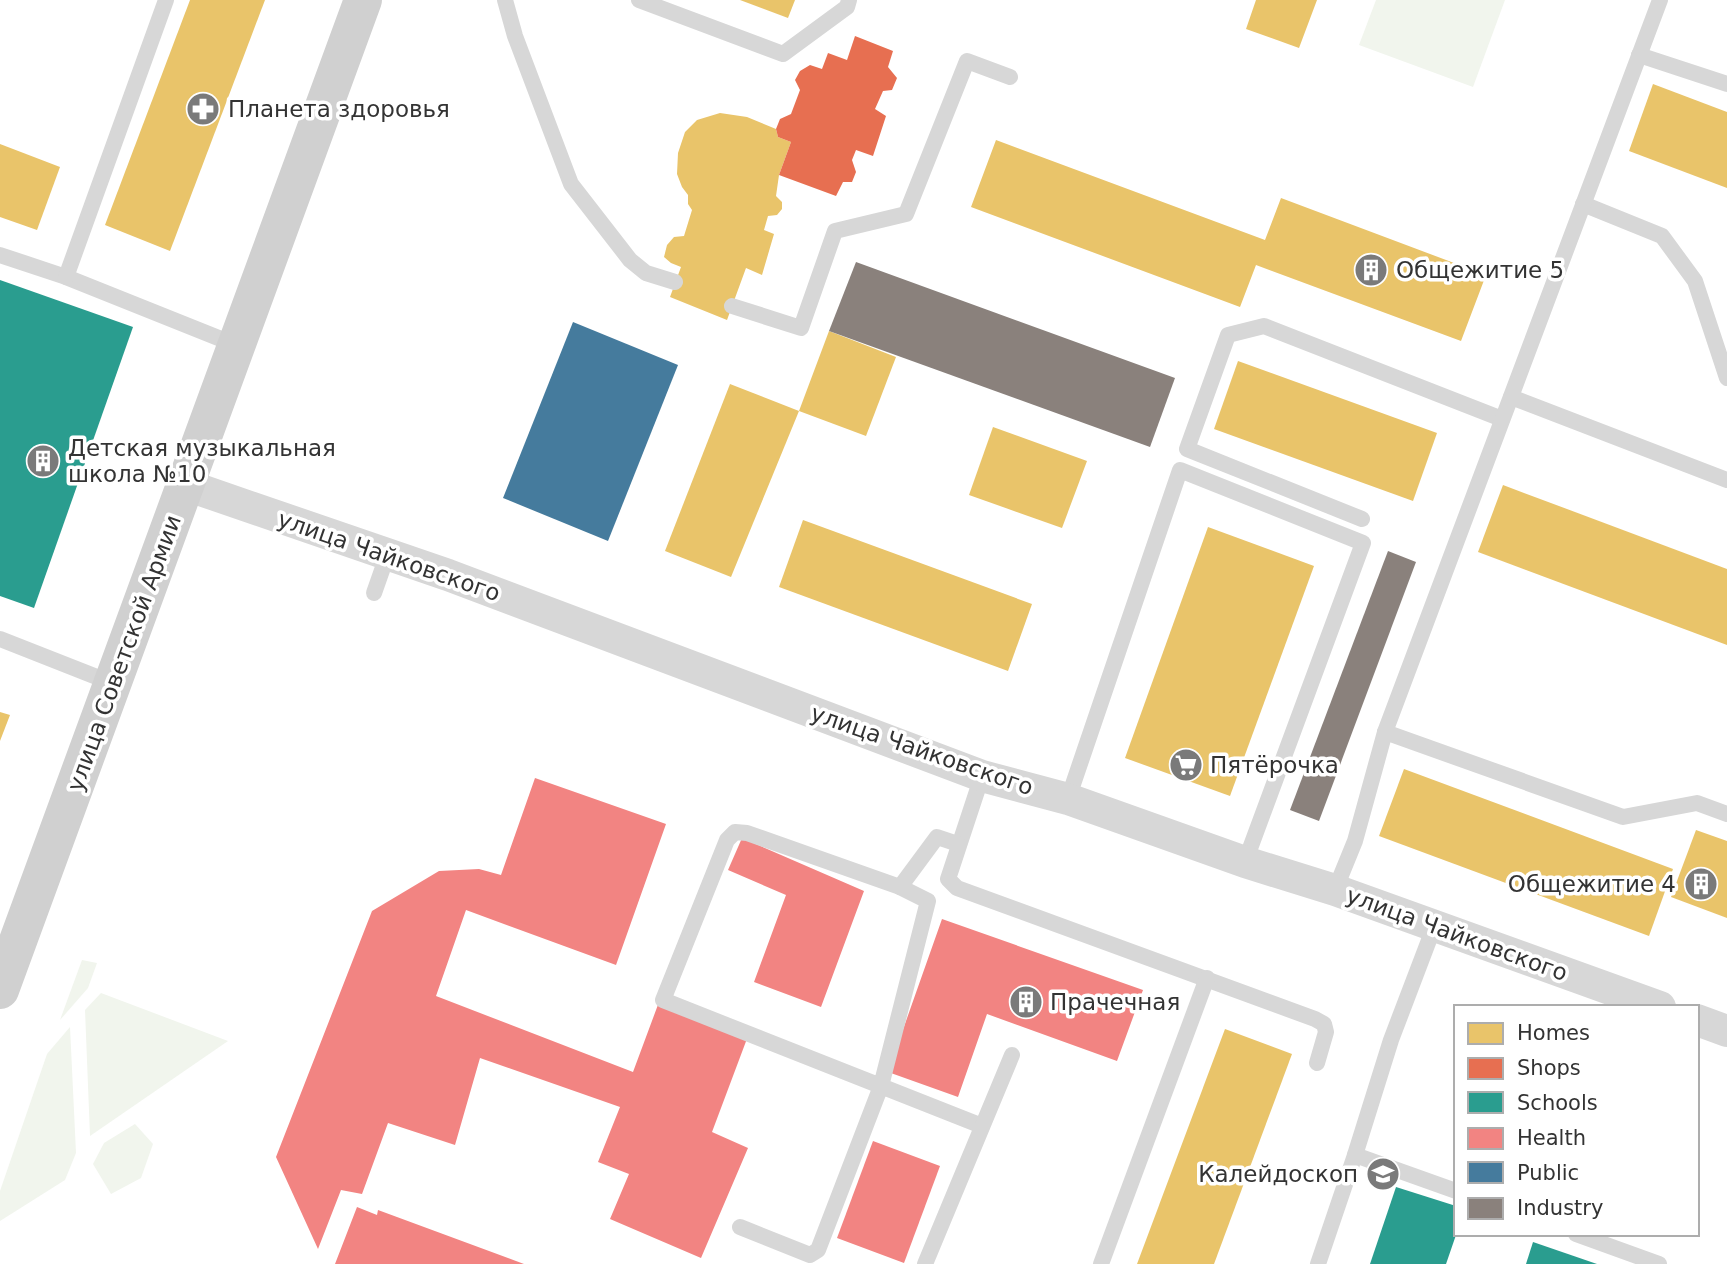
<svg xmlns="http://www.w3.org/2000/svg" width="1727" height="1264" font-family="'DejaVu Sans',sans-serif">
	<rect width="100%" height="100%" fill="#fff"/>
	<g fill="#f1f5ed">
		<path d="M 1376,0 L 1505,0 L 1473,87 L 1359,45 Z"/>
		<path d="M 82,960 L 97,963 L 88,988 L 60,1020 Z"/>
		<path d="M 101,993 L 228,1041 L 90,1136 L 85,1010 Z"/>
		<path d="M 70,1027 L 76,1153 L 65,1180 L 0,1221 L 0,1191 L 47,1054 Z"/>
		<path d="M 135,1124 L 153,1144 L 141,1178 L 111,1194 L 93,1164 L 104,1143 Z"/>
	</g>
	<g fill="#e9c46a">
		<path d="M 190,0 L 265,0 L 170,251 L 105,225 Z"/>
		<path d="M 740,0 L 795,0 L 788,18 Z"/>
		<path d="M 1256,0 L 1317,0 L 1299,48 L 1246,29 Z"/>
		<path d="M 1653,84 L 1727,112 L 1727,188 L 1629,151 Z"/>
		<path d="M 720,113 L 747,117 L 776,129 L 778,137 L 791,142 L 779,175 L 776,196 L 782,202 L 782,209 L 777,215 L 768,216 L 764,230 L 774,234 L 762,275 L 746,268 L 727,320 L 670,297 L 681,267 L 671,263 L 664,257 L 667,245 L 674,237 L 684,236 L 692,210 L 688,204 L 688,195 L 682,187 L 677,174 L 678,153 L 685,132 L 697,120 Z"/>
		<path d="M 996,140 L 1265,240 L 1281,198 L 1486,275 L 1461,341 L 1256,265 L 1240,307 L 971,207 Z"/>
		<path d="M 0,144 L 60,167 L 37,230 L 0,217 Z"/>
		<path d="M 829,331 L 896,357 L 866,436 L 799,411 Z"/>
		<path d="M 1238,361 L 1437,433 L 1413,501 L 1214,429 Z"/>
		<path d="M 730,384 L 799,411 L 731,577 L 665,551 Z"/>
		<path d="M 993,427 L 1087,461 L 1062,528 L 969,495 Z"/>
		<path d="M 1503,485 L 1727,569 L 1727,645 L 1478,552 Z"/>
		<path d="M 803,520 L 1032,604 L 1008,671 L 779,587 Z"/>
		<path d="M 1208,527 L 1314,566 L 1230,796 L 1125,758 Z"/>
		<path d="M 0,712 L 10,715 L 0,741 Z"/>
		<path d="M 1404,769 L 1673,869 L 1649,936 L 1379,836 Z"/>
		<path d="M 1696,830 L 1727,841 L 1727,918 L 1671,897 Z"/>
		<path d="M 1225,1029 L 1292,1054 L 1214,1264 L 1137,1264 Z"/>
	</g>
	<path fill="#e76f51" d="M 855,36 L 893,51 L 888,67 L 897,78 L 892,90 L 883,91 L 875,109 L 886,116 L 873,156 L 856,150 L 852,160 L 856,172 L 852,182 L 843,182 L 836,196 L 779,175 L 791,142 L 778,137 L 776,129 L 780,119 L 791,114 L 800,90 L 795,80 L 800,71 L 810,65 L 822,69 L 828,53 L 847,60 Z"/>
	<g fill="#2a9d8f">
		<path d="M 0,280 L 133,327 L 34,608 L 0,596 Z"/>
		<path d="M 1396,1187 L 1456,1206 L 1456,1235 L 1446,1264 L 1370,1264 Z"/>
		<path d="M 1533,1242 L 1597,1264 L 1526,1264 Z"/>
	</g>
	<g fill="#f28482">
		<path d="M 535,778 L 666,824 L 616,965 L 466,910 L 436,996 L 633,1072 L 659,1002 L 748,1036 L 712,1132 L 748,1148 L 701,1258 L 610,1219 L 629,1174 L 598,1162 L 620,1107 L 480,1058 L 455,1145 L 388,1123 L 362,1194 L 341,1190 L 318,1249 L 276,1157 L 372,911 L 439,871 L 479,869 L 501,875 Z"/>
		<path d="M 742,838 L 864,891 L 821,1007 L 754,982 L 786,895 L 728,870 Z"/>
		<path d="M 942,919 L 1143,990 L 1117,1061 L 987,1014 L 958,1097 L 888,1072 Z"/>
		<path d="M 873,1141 L 940,1166 L 904,1263 L 837,1238 Z"/>
		<path d="M 357,1207 L 377,1215 L 378,1210 L 524,1264 L 335,1264 Z"/>
	</g>
	<path fill="#457b9d" d="M 573,322 L 678,365 L 608,541 L 503,498 Z"/>
	<g fill="#8a817c">
		<path d="M 856,262 L 1175,378 L 1150,447 L 829,331 Z"/>
		<path d="M 1388,551 L 1416,562 L 1319,821 L 1290,810 Z"/>
	</g>
	<g fill="none" stroke-linecap="round" stroke-linejoin="round">
		<g stroke="#d7d7d7" stroke-width="16">
			<path d="M 505,0 L 515,36 L 571,184 L 630,260 L 646,273 L 675,282"/>
			<path d="M 639,0 L 783,54 L 847,7 L 849,0"/>
			<path d="M 1639,55 L 1727,84"/>
			<path d="M 1583,204 L 1662,236 L 1695,281 L 1727,378"/>
			<path d="M 0,255 L 66,277 L 236,345"/>
			<path d="M 66,277 L 166,0"/>
			<path d="M 732,306 L 801,328 L 835,231 L 906,214 L 967,61 L 1010,77"/>
			<path d="M 1511,397 L 1727,480"/>
			<path d="M 1362,519 L 1187,449 L 1228,335 L 1264,326 L 1502,419"/>
			<path d="M 374,593 L 387,556"/>
			<path d="M 0,639 L 112,683"/>
			<path d="M 1385,732 L 1623,817 L 1697,803 L 1727,814"/>
			<path d="M 982,776 L 948,879 L 957,888 L 1315,1019 L 1324,1024 L 1326,1032 L 1317,1063"/>
			<path d="M 1068,799 L 1180,470 L 1363,543 L 1245,862"/>
			<path d="M 900,887 L 937,837 L 958,844"/>
			<path d="M 1335,890 L 1355,841 L 1385,732 L 1660,0"/>
			<path d="M 1355,1155 L 1456,1191"/>
			<path d="M 740,1227 L 810,1255 L 818,1250 L 881,1086 L 928,901 L 900,887 L 747,833 L 735,832 L 727,840 L 663,1000 L 982,1126"/>
			<path d="M 1576,1234 L 1659,1264"/>
			<path d="M 925,1264 L 1012,1055"/>
			<path d="M 1101,1264 L 1207,978"/>
			<path d="M 1318,1264 L 1355,1155 L 1391,1040 L 1434,927"/>
		</g>
		<g stroke="#d7d7d7" stroke-width="32">
			<path d="M 186,485 L 448,575 L 982,776 L 1068,799 L 1245,862 L 1335,890 L 1660,1007"/>
			<path d="M 1697,1020 L 1727,1031"/>
		</g>
		<path stroke="#d0d0d0" stroke-width="38" d="M 0,990 L 363,0"/>
	</g>
	<defs>
		<symbol id="pharmacy-disc" viewBox="-11 -11 22 22"><circle r="9.5" fill="#7a7a7a" stroke="#fff"/><path d="M-2-6h4v4h4v4h-4v4h-4v-4h-4v-4h4Z" fill="#fff"/></symbol>
		<symbol id="building-disc" viewBox="-11 -11 22 22"><circle r="9.5" fill="#7a7a7a" stroke="#fff"/><path d="M-4-6H4V6H1V3H-1V6H-4ZM-2.5-4.3h1.7v1.8h-1.7ZM.8-4.3h1.7v1.8H.8ZM-2.5-1h1.7V.8h-1.7ZM.8-1h1.7V.8H.8Z" fill="#fff"/></symbol>
		<symbol id="supermarket-disc" viewBox="-11 -11 22 22"><circle r="9.5" fill="#7a7a7a" stroke="#fff"/><path d="M-6-5.5h2.5l.6 2H6L4.5 2H-2.5L-4.4-4H-6ZM-1.5 3.2a1.3 1.3 0 1 0 .1 0ZM3 3.2a1.3 1.3 0 1 0 .1 0Z" fill="#fff"/></symbol>
		<symbol id="school-disc" viewBox="-11 -11 22 22"><circle r="9.5" fill="#7a7a7a" stroke="#fff"/><path d="M0-5L7-2L0 1L-7-2ZM-4 1L0 2.5L4 1V4Q0 6-4 4Z" fill="#fff"/></symbol>
	</defs>
	<g fill-rule="evenodd">
		<use href="#pharmacy-disc" x="184" y="90" width="38" height="38"/>
		<use href="#building-disc" x="1352" y="251" width="38" height="38"/>
		<use href="#building-disc" x="24" y="442" width="38" height="38"/>
		<use href="#supermarket-disc" x="1167" y="746" width="38" height="38"/>
		<use href="#building-disc" x="1682" y="865" width="38" height="38"/>
		<use href="#building-disc" x="1007" y="983" width="38" height="38"/>
		<use href="#school-disc" x="1364" y="1155" width="38" height="38"/>
	</g>
	<g text-anchor="middle" stroke-width="7" stroke-linejoin="round" paint-order="stroke">
		<g font-size="23" fill="#333" stroke="#fff" text-anchor="start">
			<text x="228" y="117">Планета здоровья</text>
			<text x="1396" y="278">Общежитие 5</text>
			<text x="68" y="456">Детская музыкальная<tspan x="68" dy="26">школа №10</tspan></text>
			<text x="1210" y="773">Пятёрочка</text>
			<text x="1676" y="892" text-anchor="end">Общежитие 4</text>
			<text x="1050" y="1010">Прачечная</text>
			<text x="1358" y="1182" text-anchor="end">Калейдоскоп</text>
		</g>
		<g font-size="23" fill="#333" stroke="#fff">
			<text transform="translate(389 556) rotate(19)" y="8">улица Чайковского</text>
			<text transform="translate(124 653) rotate(-70)" y="8">улица Советской Армии</text>
			<text transform="translate(922 750) rotate(19)" y="8">улица Чайковского</text>
			<text transform="translate(1457 934) rotate(20)" y="8">улица Чайковского</text>
		</g>
	</g>
	<rect x="1454" y="1005" width="245" height="231" fill="#ffffff" stroke="#adadad" stroke-width="2"/>
	<rect x="1468" y="1023" width="35" height="21" fill="#e9c46a" stroke="#adadad" stroke-width="2"/>
	<text x="1517" y="1040" font-size="21" fill="#333333">Homes</text>
	<rect x="1468" y="1058" width="35" height="21" fill="#e76f51" stroke="#adadad" stroke-width="2"/>
	<text x="1517" y="1075" font-size="21" fill="#333333">Shops</text>
	<rect x="1468" y="1092" width="35" height="21" fill="#2a9d8f" stroke="#adadad" stroke-width="2"/>
	<text x="1517" y="1110" font-size="21" fill="#333333">Schools</text>
	<rect x="1468" y="1128" width="35" height="21" fill="#f28482" stroke="#adadad" stroke-width="2"/>
	<text x="1517" y="1145" font-size="21" fill="#333333">Health</text>
	<rect x="1468" y="1162" width="35" height="21" fill="#457b9d" stroke="#adadad" stroke-width="2"/>
	<text x="1517" y="1180" font-size="21" fill="#333333">Public</text>
	<rect x="1468" y="1198" width="35" height="21" fill="#8a817c" stroke="#adadad" stroke-width="2"/>
	<text x="1517" y="1215" font-size="21" fill="#333333">Industry</text>
</svg>
